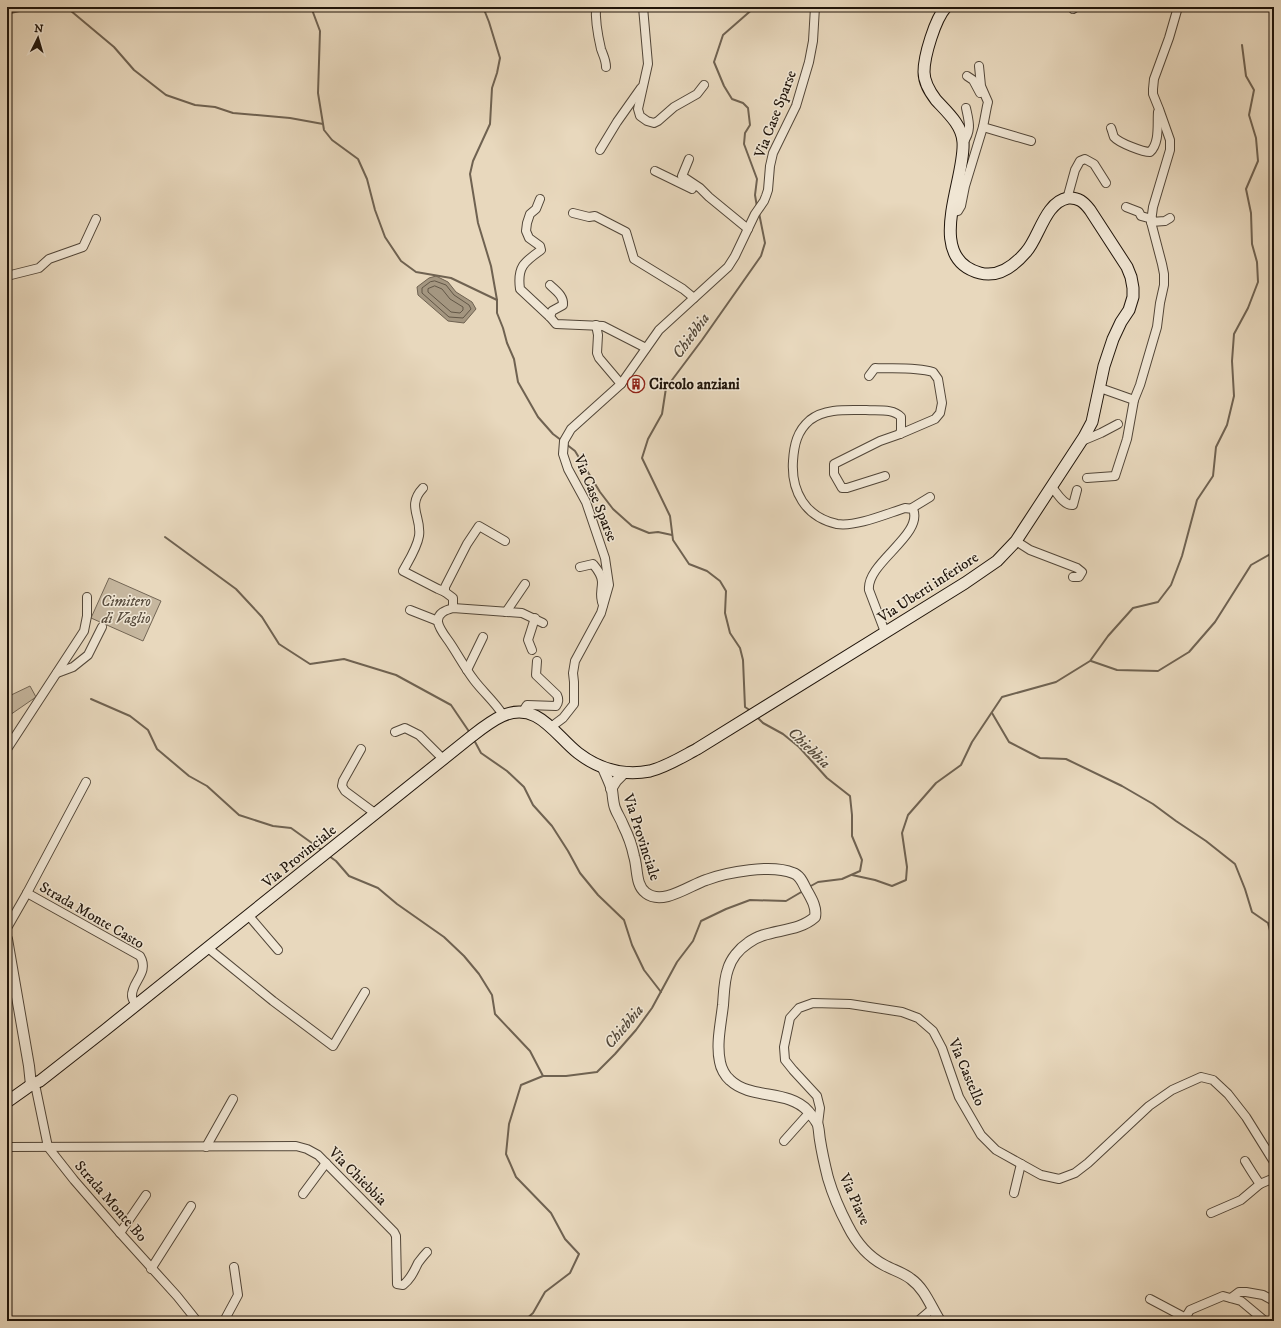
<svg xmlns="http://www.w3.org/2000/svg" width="1281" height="1328" font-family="'IM FELL DW Pica',serif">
	<rect width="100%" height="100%" fill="#e8d8bd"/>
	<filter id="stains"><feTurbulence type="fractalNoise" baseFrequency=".005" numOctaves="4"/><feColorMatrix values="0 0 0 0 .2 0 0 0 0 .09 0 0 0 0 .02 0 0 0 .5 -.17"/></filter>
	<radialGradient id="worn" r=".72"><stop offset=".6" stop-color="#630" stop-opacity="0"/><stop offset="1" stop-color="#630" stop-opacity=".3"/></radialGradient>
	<g fill="#c6b79f" stroke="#736655">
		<path d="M 109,578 L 161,601 L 143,641 L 91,618 Z"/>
		<path d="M 30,686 L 36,697 L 7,717 L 7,697 Z"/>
	</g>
	<path fill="#a49680" stroke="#6f6251" d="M 436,276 L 448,282 L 456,292 L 472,302 L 476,309 L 464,323 L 448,321 L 418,295 L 417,287 L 429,278 Z"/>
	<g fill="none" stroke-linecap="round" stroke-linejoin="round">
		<g stroke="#625646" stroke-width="1">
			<path d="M 435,281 L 446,285 L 454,295 L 469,305 L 471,309 L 463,318 L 449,317 L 422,293 L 422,288 L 430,282 Z"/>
			<path d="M 435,286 L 442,289 L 450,299 L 463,307 L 463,310 L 460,313 L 451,312 L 428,292 L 428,289 Z"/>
		</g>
		<g stroke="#6f6251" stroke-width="2">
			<path d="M 59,7 L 71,11 L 114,47 L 134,70 L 166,95 L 195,105 L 215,107 L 233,113 L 290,118 L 323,124"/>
			<path d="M 311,7 L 320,31 L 318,93 L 324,130 L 332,140 L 358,159 L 367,179 L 375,210 L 385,237 L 401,261 L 416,272 L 451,278 L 497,300"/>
			<path d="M 483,7 L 489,22 L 500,58 L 497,73 L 492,88 L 490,124 L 473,161 L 470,174 L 478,223 L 491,266 L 497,300 L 497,313 L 503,328 L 507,343 L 514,359 L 518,382 L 538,417 L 553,434 L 561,440"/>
			<path d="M 755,7 L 723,35 L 714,62 L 724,86 L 732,99 L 743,103 L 748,108 L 750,125 L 745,133 L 744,144 L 757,179 L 755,195 L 757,207"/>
			<path d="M 7,14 L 35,7"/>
			<path d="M 566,444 L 575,451 L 600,492 L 613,509 L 632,526 L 649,533 L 658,532 L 672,535"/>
			<path d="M 165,537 L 236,589 L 262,617 L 279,644 L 310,664 L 344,659 L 396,675 L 451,705 L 470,733"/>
			<path d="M 1091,661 L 1117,670 L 1158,671 L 1189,652 L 1215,622 L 1251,565 L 1274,552"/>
			<path d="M 91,699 L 130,716 L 148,730 L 157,749 L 189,776 L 207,786 L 239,815 L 273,826 L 291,828 L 323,851"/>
			<path d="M 751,711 L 745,707 L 743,660 L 740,648 L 730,633 L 725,613 L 726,591 L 720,581 L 707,571 L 689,564 L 673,540 L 670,516 L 642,458 L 648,439 L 662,414 L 666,388 L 702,340 L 761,256 L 765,243 L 759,213"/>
			<path d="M 992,713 L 1009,742 L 1040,758 L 1066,759 L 1122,786 L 1153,804 L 1176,821 L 1206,841 L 1235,864 L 1245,889 L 1252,912 L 1268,923 L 1274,946"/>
			<path d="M 757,717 L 763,723 L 783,734 L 799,747 L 827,778 L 850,796 L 852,815 L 852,836 L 862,860 L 860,871 L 842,879 L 818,882 L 809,887"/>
			<path d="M 474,740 L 481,753 L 507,771 L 524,787 L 533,805 L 552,826 L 568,851 L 580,873 L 598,895 L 624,920 L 632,945 L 644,970 L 661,992"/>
			<path d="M 329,856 L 336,861 L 349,876 L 378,888 L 397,904 L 444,937 L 464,956 L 479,974 L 492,995 L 495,1014 L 530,1051 L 543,1076"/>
			<path d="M 852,875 L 875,880 L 892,886 L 906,880 L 907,867 L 902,833 L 908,815 L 936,783 L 961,765 L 972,742 L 1002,697 L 1056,682 L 1090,661 L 1108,636 L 1133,608 L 1158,602 L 1171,585 L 1182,556 L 1197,500 L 1213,476 L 1216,447 L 1227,425 L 1234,396 L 1232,361 L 1234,334 L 1248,308 L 1258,282 L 1257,262 L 1252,244 L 1251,213 L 1246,189 L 1258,161 L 1256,138 L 1249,115 L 1254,90 L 1246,76 L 1242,45"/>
			<path d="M 524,1321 L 533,1313 L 545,1292 L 570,1273 L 579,1254 L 565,1239 L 551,1213 L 516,1177 L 506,1154 L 509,1124 L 521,1085 L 543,1076 L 566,1076 L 597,1072 L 615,1054 L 636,1030 L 652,1008 L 677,962 L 693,941 L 701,921 L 726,909 L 750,900 L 786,901 L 803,891"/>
		</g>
		<defs>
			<g id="minor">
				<path d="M 596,7 C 595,20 598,36 601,49 C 603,55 606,60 606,67"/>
				<path d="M 643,7 L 648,64 L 638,109 L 640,116 L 647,121 L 654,123 L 658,121 L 674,107 L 697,94 L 704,85"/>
				<path d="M 1073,9 L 1076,7"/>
				<path d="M 967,76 L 973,80 L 980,93"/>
				<path d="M 983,127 L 1031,141"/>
				<path d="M 1111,128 C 1112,130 1113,135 1114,137 C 1119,143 1143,152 1150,152 C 1160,143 1157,124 1158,112 L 1159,110"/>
				<path d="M 963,143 C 972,130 969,122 966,108"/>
				<path d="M 600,150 L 617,122 L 641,88"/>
				<path d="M 689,159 L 682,176 L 700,188 L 709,197 L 748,229"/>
				<path d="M 655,171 L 692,189"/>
				<path d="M 540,199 L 536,209 L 530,214 L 527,223 L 526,231 L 529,238 L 540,246 L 541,250 C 524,262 517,267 520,289 L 550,317 L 556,324 L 603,326 L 646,348"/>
				<path d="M 1067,199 L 1075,170 L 1080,161 L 1085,159 L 1094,164 L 1106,183"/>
				<path d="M 1126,207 L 1139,212 L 1141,216 L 1152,219"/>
				<path d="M 573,213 L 589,217 L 595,216 L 626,232 L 634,259 L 683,289 L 694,298"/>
				<path d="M 951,213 L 958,211 L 961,206 L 965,186 L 983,127 L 987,106 L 988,102 L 981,86 L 979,66"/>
				<path d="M 1151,222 L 1165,221 L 1170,218"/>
				<path d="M 7,276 L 39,268 L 49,259 L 83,247 L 96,219"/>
				<path d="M 550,285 C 556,291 564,296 563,305 L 552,311 L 550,317"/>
				<path d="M 596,325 L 598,335 L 597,353 L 599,358 L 621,384"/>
				<path d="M 869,376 L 875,368 C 894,369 915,367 933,372 L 938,379 L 942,403 L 940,413 L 935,419 L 900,434 L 880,441 L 834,464 L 834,474 L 842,488 L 847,488 L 885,476"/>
				<path d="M 1100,388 L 1134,400"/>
				<path d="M 1082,441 L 1101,433 L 1118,424"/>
				<path d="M 1087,478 L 1115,476 L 1127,439 L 1134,400 L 1140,385 L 1157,327 L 1160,303 L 1164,285 L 1164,274 L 1162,264 L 1151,222 L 1153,207 L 1170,150 L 1170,140 L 1159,109 L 1153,94 L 1153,89 L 1154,79 L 1169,38 L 1178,7"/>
				<path d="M 1052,487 C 1057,493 1064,506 1073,505 L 1077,490"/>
				<path d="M 423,488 C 406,506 422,517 419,536 C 417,548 409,560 403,571 L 438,589 L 445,592"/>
				<path d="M 912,508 L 930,497"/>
				<path d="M 1016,541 L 1030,550 L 1077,568 L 1082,572 L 1079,577 L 1073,577"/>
				<path d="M 580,567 L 593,564 C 597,569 602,575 602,582 C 602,591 599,595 603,605"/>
				<path d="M 453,608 L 453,598 L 445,592 L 445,587 L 467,544 L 479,526 L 505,541"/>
				<path d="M 410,610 L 438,621"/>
				<path d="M 506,612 L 525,584"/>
				<path d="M 885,632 L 869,590 C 866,563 924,535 913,509 L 905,508 C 886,514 856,527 837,524 C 805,517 791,491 793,461 C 794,445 797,431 810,420 C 825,408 848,410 866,410 C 877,411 893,408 901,417 L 901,430 L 900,434"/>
				<path d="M 532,650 L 528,640 L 535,618"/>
				<path d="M 467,670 L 483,637"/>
				<path d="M 57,673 L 73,667 L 88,655 L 102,627"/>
				<path d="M 524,712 L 525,708 L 527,705 L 556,706 C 559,702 559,699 557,695 L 536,675 L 537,661"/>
				<path d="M 503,715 C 495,702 483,692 474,680 C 465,668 458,655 450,643 C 446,637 439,629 438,622 C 437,613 446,610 453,608 L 522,613 L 543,623"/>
				<path d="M 551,727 L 563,718 L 574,704 L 574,682 L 573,673 L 575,661 L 601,613 L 609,585 L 605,558 L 586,502 L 568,469 L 563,454 L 564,441 L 571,429 L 621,384 L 659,330 L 728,267 L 735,256 L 755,214 L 764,201 L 766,196 L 768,190 L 770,166 L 773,153 L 796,106 L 809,62 L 813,41 L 815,7"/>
				<path d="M 395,732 L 405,728 L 419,735 L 444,760"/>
				<path d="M 7,749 L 84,631 L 87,616 L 87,597"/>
				<path d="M 361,749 L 343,781 L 342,786 L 345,791 L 376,814"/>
				<path d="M 27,893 L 140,956 C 150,973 131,982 132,996 C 132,999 135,1003 136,1006"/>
				<path d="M 249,916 L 278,950"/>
				<path d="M 7,928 L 27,893 L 86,782"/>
				<path d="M 208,948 L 273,1001 L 333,1046 L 365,992"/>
				<path d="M 31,1085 L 36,1089 L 48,1147 L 74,1180 L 120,1233 L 177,1296 L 197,1321"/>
				<path d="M 818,1124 L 820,1108 L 817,1096 L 793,1070 L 785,1060 L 784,1047 L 790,1018 L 799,1008 L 813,1003 L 850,1004 L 902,1012 L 918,1018 L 933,1031 L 942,1048 L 959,1097 L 981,1135 L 996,1150 L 1041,1175 L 1059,1179 L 1075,1173 L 1088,1163 L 1149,1106 L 1172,1090 L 1201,1077 L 1213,1080 L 1228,1094 L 1246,1117 L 1274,1162"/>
				<path d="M 784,1141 L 809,1113"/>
				<path d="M 7,1147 L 296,1146 L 307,1149 L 318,1155 L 394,1232 L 396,1236 L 397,1284 L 403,1285 C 411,1279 414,1271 418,1263 C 421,1259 424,1255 427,1252"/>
				<path d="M 206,1147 L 233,1099"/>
				<path d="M 1245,1161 C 1250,1169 1254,1176 1260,1184"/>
				<path d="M 1014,1193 L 1021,1164"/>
				<path d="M 303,1194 L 326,1163"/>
				<path d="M 1211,1213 L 1241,1200 L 1260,1184 L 1274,1178"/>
				<path d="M 120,1233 L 146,1195"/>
				<path d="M 151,1269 L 191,1206"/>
				<path d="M 1231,1298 L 1239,1292 L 1246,1292 L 1263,1295 L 1274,1301"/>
				<path d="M 1150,1299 L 1184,1317 L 1187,1315"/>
				<path d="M 1187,1315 L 1190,1310 L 1223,1296 L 1241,1301 L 1265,1321"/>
				<path d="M 224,1321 L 238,1295 L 234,1267"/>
				<path d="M 918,1321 L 932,1309"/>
			</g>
			<g id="tertiary">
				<path d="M 603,768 C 606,775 610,783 612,790 C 613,796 613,803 615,808 C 617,814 621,819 623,825 C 628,835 632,846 634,856 C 638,868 635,885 646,893 C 663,906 690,885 706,880 C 727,872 772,864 793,873 C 800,875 803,883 806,889 C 811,898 817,907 815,917 C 796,934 767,928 748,943 C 739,949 731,959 728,969 C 724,980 724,993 723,1005 C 721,1023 716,1044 720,1062 C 721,1068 725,1076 730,1080 C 751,1100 788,1089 808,1111 C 811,1115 815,1119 817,1123 C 819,1126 819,1135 820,1140 C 822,1153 825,1166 828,1178 C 833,1195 840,1211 848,1226 C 856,1242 869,1257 884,1265 C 893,1270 904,1273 911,1279 C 925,1289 931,1307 940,1321"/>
				<path d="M 611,789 L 616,781 L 625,772"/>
				<path d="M 7,939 L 29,1066 L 31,1085"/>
			</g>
			<path id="secondary" d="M 7,1102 L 31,1085 L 40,1081 L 105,1030 L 472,736 C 481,729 491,721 502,716 C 537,700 555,735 578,753 C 599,769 624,776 650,771 C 666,767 682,757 697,749 L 965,583 L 997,561 L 1016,541 L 1084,437 L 1092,422 L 1104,366 L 1113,339 L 1121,322 L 1129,310 L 1133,297 L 1133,288 L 1131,277 L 1127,267 L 1090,210 C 1084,202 1078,197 1068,198 C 1045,202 1039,238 1026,252 C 1014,266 999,278 980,273 C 923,258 966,179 963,142 C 962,125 947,112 936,100 C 930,92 924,83 924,72 C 924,56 935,19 946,7"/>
		</defs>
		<use href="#minor" stroke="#524638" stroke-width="10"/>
		<use href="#tertiary" stroke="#524638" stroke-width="12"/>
		<use href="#secondary" stroke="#20150b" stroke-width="13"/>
		<use href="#minor" stroke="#f0e6d4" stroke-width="8"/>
		<use href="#tertiary" stroke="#f0e6d4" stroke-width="10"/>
		<use href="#secondary" stroke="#f0e6d4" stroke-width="11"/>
	</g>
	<defs>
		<symbol id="building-ring" viewBox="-11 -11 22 22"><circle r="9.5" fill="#f0e6d4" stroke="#8f2418" stroke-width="1.5"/><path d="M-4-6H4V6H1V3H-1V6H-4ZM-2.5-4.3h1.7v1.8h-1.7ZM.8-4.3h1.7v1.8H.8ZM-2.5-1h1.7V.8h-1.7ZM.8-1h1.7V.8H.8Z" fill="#8f2418"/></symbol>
	</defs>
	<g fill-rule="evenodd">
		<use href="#building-ring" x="626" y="374" width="20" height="20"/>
	</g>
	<g text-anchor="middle" stroke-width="3" stroke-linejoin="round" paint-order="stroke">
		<g font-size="15" fill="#20150b" stroke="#f0e6d4">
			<text transform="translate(775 114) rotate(-69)" y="5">Via Case Sparse</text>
			<text transform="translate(596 498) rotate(68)" y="5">Via Case Sparse</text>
			<text transform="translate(928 587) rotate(-33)" y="5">Via Uberti inferiore</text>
			<text transform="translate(642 837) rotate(72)" y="5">Via Provinciale</text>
			<text transform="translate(299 856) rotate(-39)" y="5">Via Provinciale</text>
			<text transform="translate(92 915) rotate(30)" y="5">Strada Monte Casto</text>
			<text transform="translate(967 1072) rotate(67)" y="5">Via Castello</text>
			<text transform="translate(358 1176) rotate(45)" y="5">Via Chiebbia</text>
			<text transform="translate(855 1199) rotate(66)" y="5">Via Piave</text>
			<text transform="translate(111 1201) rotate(49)" y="5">Strada Monte Bo</text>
		</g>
		<g font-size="15" font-weight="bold" fill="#20150b" stroke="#f0e6d4" text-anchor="start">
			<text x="649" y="389">Circolo anziani</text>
		</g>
		<g font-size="15" font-style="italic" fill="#5a4e3f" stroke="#f0e6d4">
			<text x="126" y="606">Cimitero<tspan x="126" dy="17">di Vaglio</tspan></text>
		</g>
		<g font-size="16" font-style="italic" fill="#55493a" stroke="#f0e6d4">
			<text transform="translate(690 335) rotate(-54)" y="6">Chiebbia</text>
			<text transform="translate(810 747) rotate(44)" y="6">Chiebbia</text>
			<text transform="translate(623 1026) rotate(-50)" y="6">Chiebbia</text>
		</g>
	</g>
	<rect width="1281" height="1328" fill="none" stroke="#e8d8bd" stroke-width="24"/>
	<rect x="8" y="8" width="1265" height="1312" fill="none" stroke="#20150b" stroke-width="2"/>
	<rect x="12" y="12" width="1257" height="1304" fill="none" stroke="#20150b"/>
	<g transform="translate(38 38) rotate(5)" stroke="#f0e6d4" stroke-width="3" paint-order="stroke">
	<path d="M0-3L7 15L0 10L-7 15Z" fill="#20150b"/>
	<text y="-6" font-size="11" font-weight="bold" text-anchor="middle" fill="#20150b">N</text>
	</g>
	<rect width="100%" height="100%" filter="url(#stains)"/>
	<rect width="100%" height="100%" fill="url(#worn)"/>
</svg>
